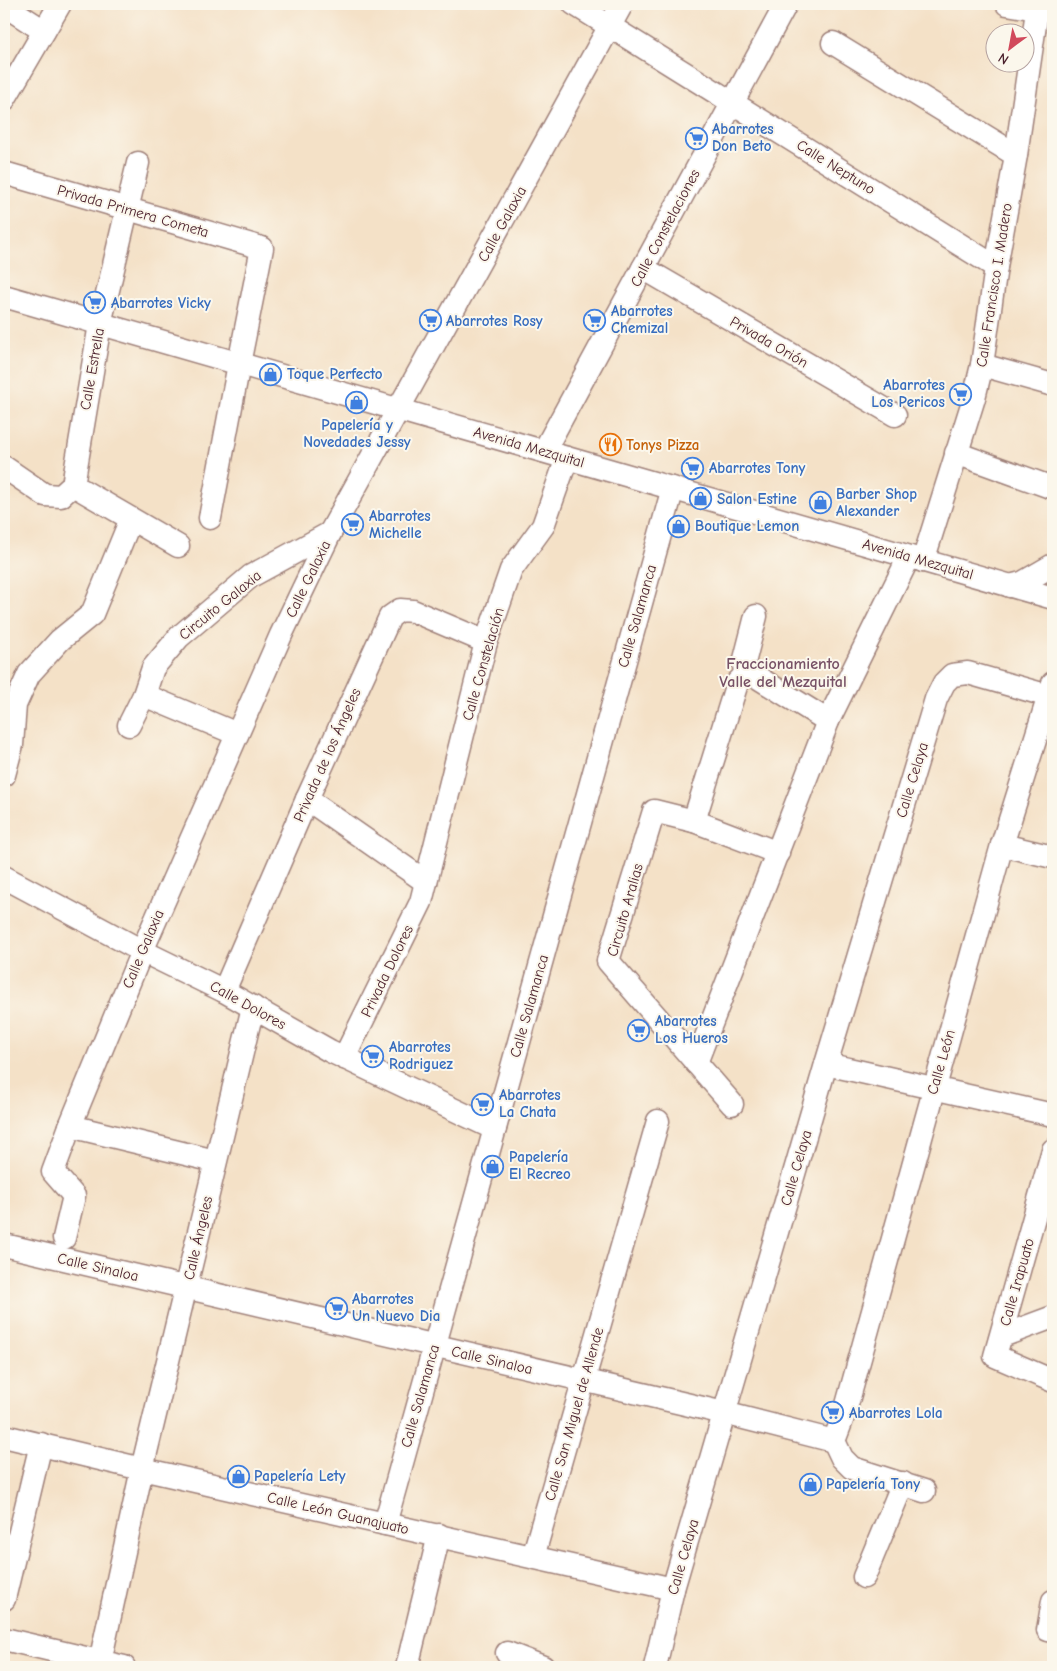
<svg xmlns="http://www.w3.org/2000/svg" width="1057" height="1671" font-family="'Comic Neue',sans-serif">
	<rect width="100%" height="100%" fill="#fbf7ec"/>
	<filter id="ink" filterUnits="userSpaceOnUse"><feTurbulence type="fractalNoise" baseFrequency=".02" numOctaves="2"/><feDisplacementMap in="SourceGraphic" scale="10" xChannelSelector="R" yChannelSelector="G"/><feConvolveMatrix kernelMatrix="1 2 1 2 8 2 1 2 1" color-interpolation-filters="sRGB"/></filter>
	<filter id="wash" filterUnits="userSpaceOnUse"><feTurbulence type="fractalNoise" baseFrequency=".0096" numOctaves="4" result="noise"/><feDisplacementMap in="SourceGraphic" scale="20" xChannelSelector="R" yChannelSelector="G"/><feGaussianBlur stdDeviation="1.12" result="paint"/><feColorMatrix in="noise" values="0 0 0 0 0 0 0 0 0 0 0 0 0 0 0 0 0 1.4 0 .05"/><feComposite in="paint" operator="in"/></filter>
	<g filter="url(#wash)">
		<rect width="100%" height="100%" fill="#f4e1c7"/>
	</g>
	<g filter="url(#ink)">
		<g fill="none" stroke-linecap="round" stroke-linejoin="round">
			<defs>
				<g id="minor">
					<path d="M 574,4 L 996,267"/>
					<path d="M 1007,4 L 1037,9"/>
					<path d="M 4,5 L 44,31"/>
					<path d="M 833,43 L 1016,155"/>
					<path d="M 4,100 L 60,4"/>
					<path d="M 4,173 L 262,248 L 239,364 L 210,518"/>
					<path d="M 643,268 L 895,415"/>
					<path d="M 4,296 L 1053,598"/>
					<path d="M 982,365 L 1053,385"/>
					<path d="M 544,451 L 786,4"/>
					<path d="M 956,453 L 1050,487"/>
					<path d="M 4,467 L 45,495 L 61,496 L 73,485 L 100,324 L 138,163"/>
					<path d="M 73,485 L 178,546"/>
					<path d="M 923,561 L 974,398 L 982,365 L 996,267 L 1016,155 L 1038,4"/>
					<path d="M 1010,586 L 1022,583 L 1053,565"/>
					<path d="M 745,675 L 757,677 L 828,721"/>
					<path d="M 745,675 L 744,663 L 756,616"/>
					<path d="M 144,695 L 237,734"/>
					<path d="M 129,725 L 144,695 L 153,668 L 179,637 L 251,576 L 330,533"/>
					<path d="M 4,775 L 12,745 L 15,705 L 29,674 L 60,640 L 92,614 L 131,519"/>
					<path d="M 307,799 L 426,882"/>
					<path d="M 694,821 L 737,683 L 745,675"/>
					<path d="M 1002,845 L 1053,857"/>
					<path d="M 4,877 L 142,951 L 224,991 L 330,1051 L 495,1129"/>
					<path d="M 224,991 L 307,799 L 390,617 L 400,610 L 413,611 L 486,642"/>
					<path d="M 344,1058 L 421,902 L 486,642 L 511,570 L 543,526 L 567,458"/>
					<path d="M 696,1063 L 828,721 L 909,557"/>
					<path d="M 826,1064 L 1053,1115"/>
					<path d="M 732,1104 L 608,961 L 654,811 L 694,821 L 778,853"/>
					<path d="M 70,1126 L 215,1161"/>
					<path d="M 1053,1150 L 995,1356 L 1053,1381"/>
					<path d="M 64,1238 L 74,1196 L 53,1172 L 70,1126 L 142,951 L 281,635 L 330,533 L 622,4"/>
					<path d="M 4,1245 L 724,1413 L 834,1441"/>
					<path d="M 1002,1336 L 1053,1317"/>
					<path d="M 4,1436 L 142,1469 L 673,1589"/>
					<path d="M 834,1441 L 845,1412 L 1002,845 L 1053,683"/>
					<path d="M 834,1441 L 842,1458 L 852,1468 L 924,1491"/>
					<path d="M 385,1524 L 673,488"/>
					<path d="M 533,1557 L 658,1121"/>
					<path d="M 864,1577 L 903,1483"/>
					<path d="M 4,1599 L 41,1444"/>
					<path d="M 1053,1601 L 1048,1630 L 1053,1631"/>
					<path d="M 4,1639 L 124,1667"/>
					<path d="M 507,1653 L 543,1667"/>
					<path d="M 100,1662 L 142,1469 L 253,1007"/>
					<path d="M 407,1667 L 439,1535"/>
					<path d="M 655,1667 L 673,1589 L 826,1064 L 936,699 L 944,683 L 952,675 L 968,673 L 1049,696"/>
				</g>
			</defs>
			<use href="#minor" stroke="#9f8079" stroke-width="25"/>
			<use href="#minor" stroke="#fff" stroke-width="22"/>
		</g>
	</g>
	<defs>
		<symbol id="supermarket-ring" viewBox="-11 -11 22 22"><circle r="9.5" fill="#fbf7ec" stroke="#3f7fe0" stroke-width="1.5"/><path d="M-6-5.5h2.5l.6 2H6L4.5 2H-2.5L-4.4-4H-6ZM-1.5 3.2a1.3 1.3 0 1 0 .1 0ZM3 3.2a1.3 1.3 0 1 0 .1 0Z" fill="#3f7fe0"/></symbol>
		<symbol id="shop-ring" viewBox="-11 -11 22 22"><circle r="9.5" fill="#fbf7ec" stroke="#3f7fe0" stroke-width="1.5"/><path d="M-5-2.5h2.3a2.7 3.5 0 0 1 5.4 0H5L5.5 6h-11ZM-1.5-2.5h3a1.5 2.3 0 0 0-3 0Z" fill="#3f7fe0"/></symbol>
		<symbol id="restaurant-ring" viewBox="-11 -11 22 22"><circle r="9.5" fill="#fbf7ec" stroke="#e8710a" stroke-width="1.5"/><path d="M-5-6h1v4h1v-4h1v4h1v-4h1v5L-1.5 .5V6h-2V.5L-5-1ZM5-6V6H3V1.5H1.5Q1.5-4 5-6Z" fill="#e8710a"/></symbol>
	</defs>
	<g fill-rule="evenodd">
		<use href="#supermarket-ring" x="684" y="126" width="25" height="25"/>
		<use href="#supermarket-ring" x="82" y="290" width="25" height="25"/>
		<use href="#supermarket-ring" x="582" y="308" width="25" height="25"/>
		<use href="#supermarket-ring" x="418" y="308" width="25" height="25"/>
		<use href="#shop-ring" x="258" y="362" width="25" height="25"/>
		<use href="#supermarket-ring" x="948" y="382" width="25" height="25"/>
		<use href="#shop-ring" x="344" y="390" width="25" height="25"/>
		<use href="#restaurant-ring" x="598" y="432" width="25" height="25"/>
		<use href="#supermarket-ring" x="680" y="456" width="25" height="25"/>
		<use href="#shop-ring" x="688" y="486" width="25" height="25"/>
		<use href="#shop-ring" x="808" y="490" width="25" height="25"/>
		<use href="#supermarket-ring" x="340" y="512" width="25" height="25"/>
		<use href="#shop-ring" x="666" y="514" width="25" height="25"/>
		<use href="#supermarket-ring" x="626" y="1018" width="25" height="25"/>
		<use href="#supermarket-ring" x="360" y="1044" width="25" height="25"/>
		<use href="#supermarket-ring" x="470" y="1092" width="25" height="25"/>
		<use href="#shop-ring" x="480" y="1154" width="25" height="25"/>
		<use href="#supermarket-ring" x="324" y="1296" width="25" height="25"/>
		<use href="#supermarket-ring" x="820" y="1400" width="25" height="25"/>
		<use href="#shop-ring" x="226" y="1464" width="25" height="25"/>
		<use href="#shop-ring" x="798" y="1472" width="25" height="25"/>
	</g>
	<g text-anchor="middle" stroke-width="4" stroke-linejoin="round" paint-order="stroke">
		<g font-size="15" font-weight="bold" fill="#366cbe" stroke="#fbf7ec" text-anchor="start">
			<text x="712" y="134">Abarrotes<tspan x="712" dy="17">Don Beto</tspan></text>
			<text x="111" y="308">Abarrotes Vicky</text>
			<text x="611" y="316">Abarrotes<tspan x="611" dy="17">Chemizal</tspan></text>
			<text x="446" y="326">Abarrotes Rosy</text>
			<text x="287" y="379">Toque Perfecto</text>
			<text x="945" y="390" text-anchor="end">Abarrotes<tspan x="945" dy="17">Los Pericos</tspan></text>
			<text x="357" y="430" text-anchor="middle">Papelería y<tspan x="357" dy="17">Novedades Jessy</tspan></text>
			<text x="709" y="473">Abarrotes Tony</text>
			<text x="836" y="499">Barber Shop<tspan x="836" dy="17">Alexander</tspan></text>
			<text x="717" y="504">Salon Estine</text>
			<text x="369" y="521">Abarrotes<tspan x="369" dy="17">Michelle</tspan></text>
			<text x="695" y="531">Boutique Lemon</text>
			<text x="655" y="1026">Abarrotes<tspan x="655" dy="17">Los Hueros</tspan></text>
			<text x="389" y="1052">Abarrotes<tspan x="389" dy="17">Rodriguez</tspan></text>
			<text x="499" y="1100">Abarrotes<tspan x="499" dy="17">La Chata</tspan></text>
			<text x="509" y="1162">Papelería<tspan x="509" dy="17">El Recreo</tspan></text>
			<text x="352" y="1304">Abarrotes<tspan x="352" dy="17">Un Nuevo Dia</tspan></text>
			<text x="849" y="1418">Abarrotes Lola</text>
			<text x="254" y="1481">Papelería Lety</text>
			<text x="826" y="1489">Papelería Tony</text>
		</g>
		<g font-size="15" fill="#4a1f2b" stroke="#fbf7ec">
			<text transform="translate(836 167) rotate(32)" y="5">Calle Neptuno</text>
			<text transform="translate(133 211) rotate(16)" y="5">Privada Primera Cometa</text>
			<text transform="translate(502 224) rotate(-61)" y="5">Calle Galaxia</text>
			<text transform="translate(665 228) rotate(-62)" y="5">Calle Constelaciones</text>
			<text transform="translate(994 285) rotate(-81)" y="5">Calle Francisco I. Madero</text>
			<text transform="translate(769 342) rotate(30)" y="5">Privada Orión</text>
			<text transform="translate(92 369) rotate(-80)" y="5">Calle Estrella</text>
			<text transform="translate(529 447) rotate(16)" y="5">Avenida Mezquital</text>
			<text transform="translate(918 559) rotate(16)" y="5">Avenida Mezquital</text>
			<text transform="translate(308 579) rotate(-64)" y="5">Calle Galaxia</text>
			<text transform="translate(220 605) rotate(-39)" y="5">Circuito Galaxia</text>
			<text transform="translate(637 616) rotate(-74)" y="5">Calle Salamanca</text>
			<text transform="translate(483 664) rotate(-74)" y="5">Calle Constelación</text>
			<text transform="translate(327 755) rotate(-66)" y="5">Privada de los Ángeles</text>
			<text transform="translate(912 780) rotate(-73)" y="5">Calle Celaya</text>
			<text transform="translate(625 910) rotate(-74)" y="5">Circuito Aralias</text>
			<text transform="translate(143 949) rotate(-67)" y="5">Calle Galaxia</text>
			<text transform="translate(387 971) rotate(-64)" y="5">Privada Dolores</text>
			<text transform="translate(248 1005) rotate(29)" y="5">Calle Dolores</text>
			<text transform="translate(529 1006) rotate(-74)" y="5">Calle Salamanca</text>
			<text transform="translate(941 1062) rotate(-74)" y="5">Calle León</text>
			<text transform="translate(796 1168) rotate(-74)" y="5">Calle Celaya</text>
			<text transform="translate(198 1238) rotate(-77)" y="5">Calle Ángeles</text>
			<text transform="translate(98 1267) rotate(13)" y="5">Calle Sinaloa</text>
			<text transform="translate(1017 1282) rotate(-74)" y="5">Calle Irapuato</text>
			<text transform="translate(492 1360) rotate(13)" y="5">Calle Sinaloa</text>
			<text transform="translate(420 1396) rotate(-74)" y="5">Calle Salamanca</text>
			<text transform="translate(574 1414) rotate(-74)" y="5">Calle San Miguel de Allende</text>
			<text transform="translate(338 1513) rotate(13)" y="5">Calle León Guanajuato</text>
			<text transform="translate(683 1557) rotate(-74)" y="5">Calle Celaya</text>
		</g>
		<g font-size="15" font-weight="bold" fill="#c56008" stroke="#fbf7ec" text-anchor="start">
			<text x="626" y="450">Tonys Pizza</text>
		</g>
		<g font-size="16" font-weight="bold" fill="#775166" stroke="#fbf7ec">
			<text x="783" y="669">Fraccionamiento<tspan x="783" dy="18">Valle del Mezquital</tspan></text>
		</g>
	</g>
	<rect width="1057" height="1671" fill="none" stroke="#fbf7ec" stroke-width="20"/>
	<g transform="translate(1010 48) rotate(212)"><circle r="24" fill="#fbf7ec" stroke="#b4a19f"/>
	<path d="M0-4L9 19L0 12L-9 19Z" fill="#d1495b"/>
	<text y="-8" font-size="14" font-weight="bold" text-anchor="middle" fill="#4a1f2b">N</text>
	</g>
</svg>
